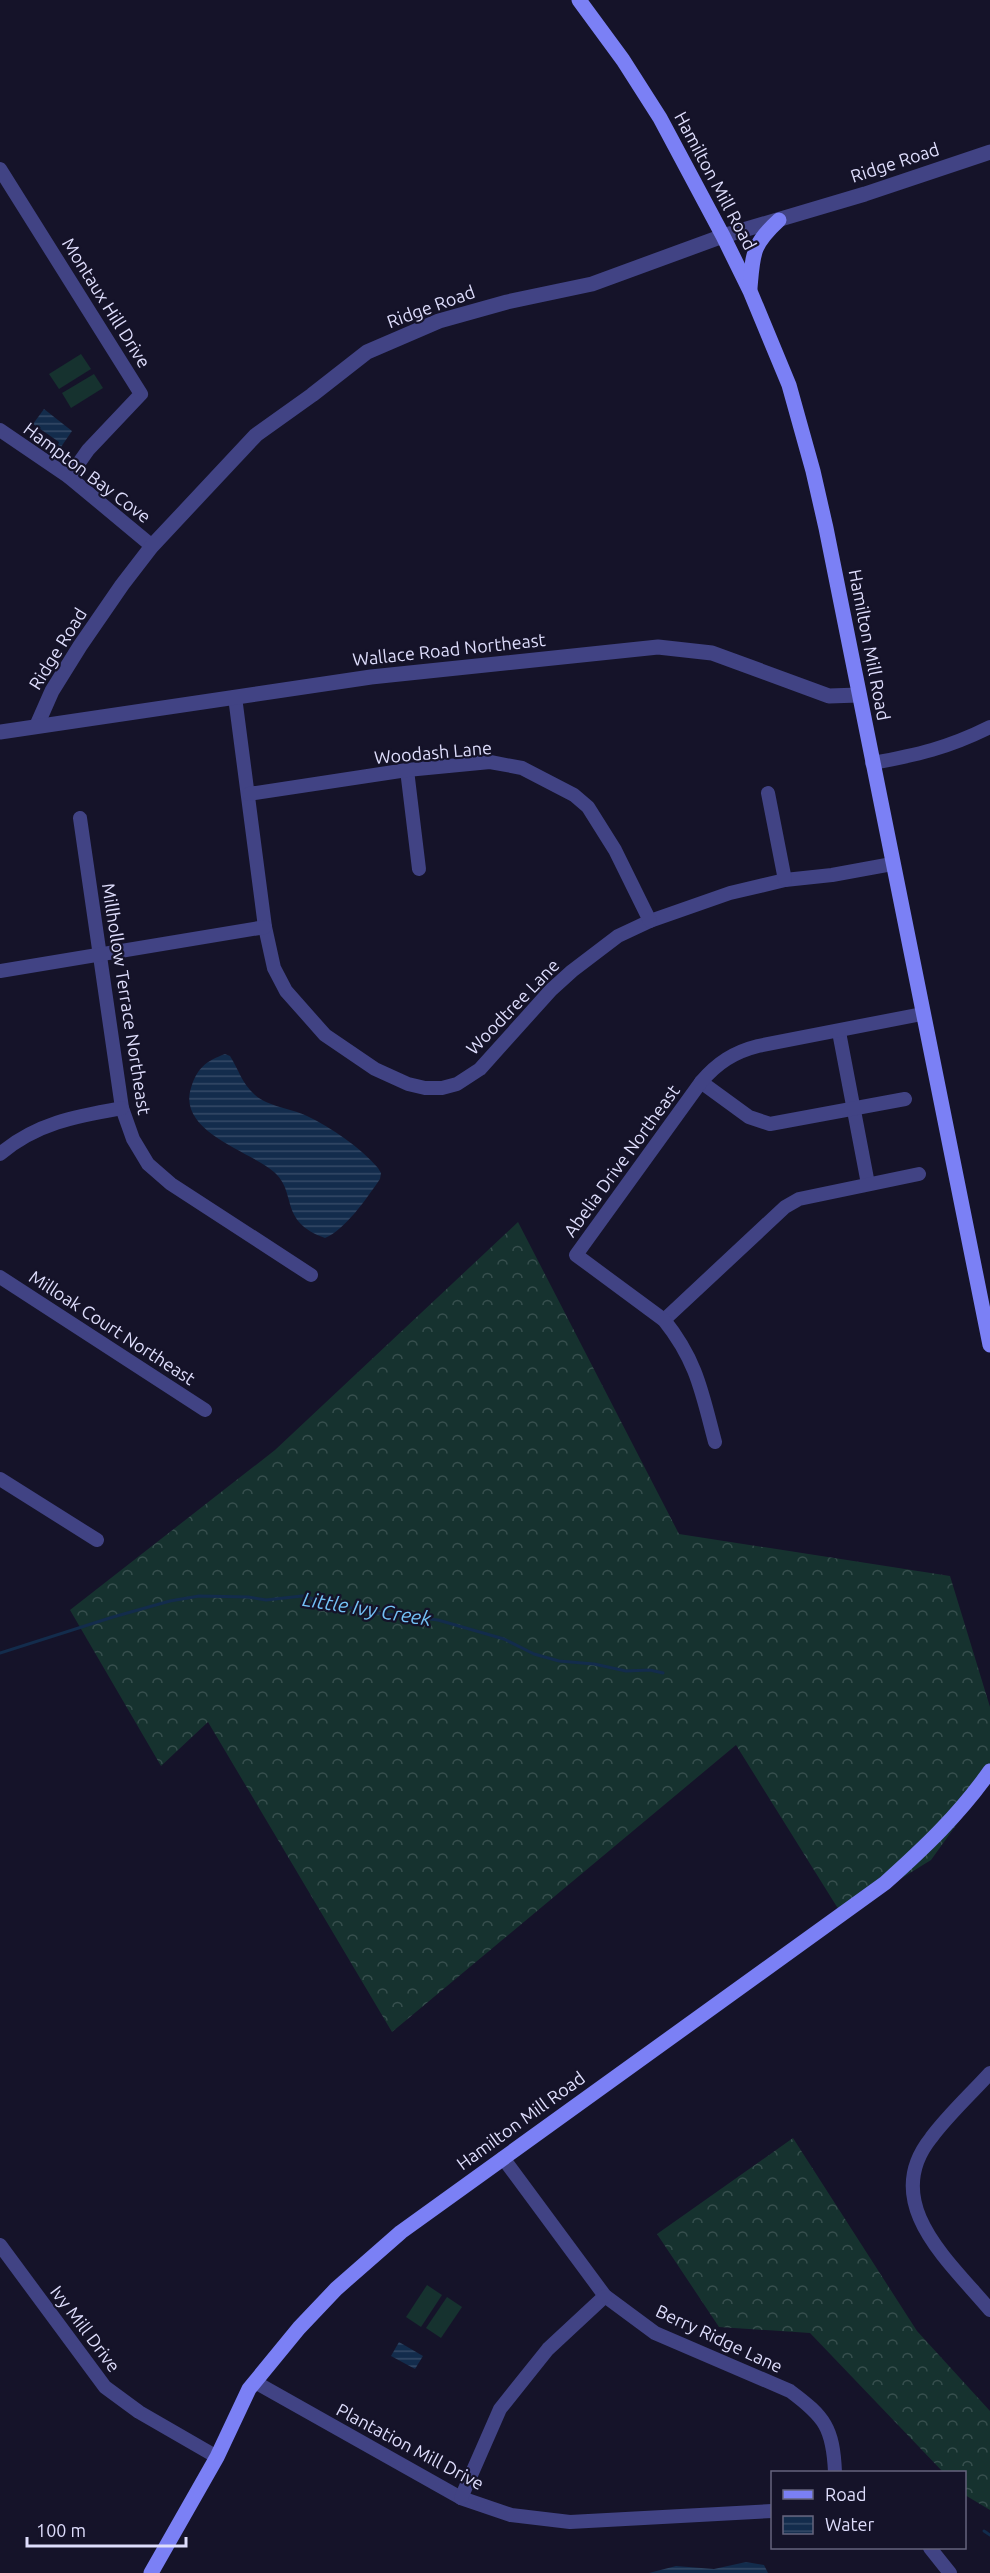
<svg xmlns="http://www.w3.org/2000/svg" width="990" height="2573" font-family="Ubuntu,sans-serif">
	<defs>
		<pattern id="forest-crowns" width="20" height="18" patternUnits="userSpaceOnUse" patternTransform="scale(1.5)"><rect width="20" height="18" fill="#16322f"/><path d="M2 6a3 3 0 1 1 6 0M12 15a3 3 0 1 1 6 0" fill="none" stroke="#374f4e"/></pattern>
		<pattern id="water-rules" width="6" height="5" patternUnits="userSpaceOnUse" patternTransform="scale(1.5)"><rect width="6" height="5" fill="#132c4c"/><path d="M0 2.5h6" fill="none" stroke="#354a67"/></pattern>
	</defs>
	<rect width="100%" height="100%" fill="#151329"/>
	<g fill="#16322f">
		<path d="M 81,354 L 91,369 L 59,389 L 49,374 Z"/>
		<path d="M 94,374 L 103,388 L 71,408 L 62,393 Z"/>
		<path d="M 427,2285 L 442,2295 L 421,2327 L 406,2317 Z"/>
		<path d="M 447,2297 L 462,2307 L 441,2338 L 426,2328 Z"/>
	</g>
	<g fill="url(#forest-crowns)">
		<path d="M 518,1222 L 679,1534 L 950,1576 L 990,1707 L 990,1778 L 931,1860 L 842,1915 L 736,1745 L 392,2032 L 208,1722 L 161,1766 L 70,1610 L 275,1450 Z"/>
		<path d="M 793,2138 L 917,2331 L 990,2411 L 990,2510 L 965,2495 L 964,2472 L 943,2472 L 810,2333 L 719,2327 L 657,2234 Z"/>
	</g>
	<g fill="url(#water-rules)">
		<path d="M 44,409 L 72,431 L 61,447 L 58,445 L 59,442 L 33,424 Z"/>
		<path d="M 225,1054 L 230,1056 C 239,1070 241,1082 255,1095 C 269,1107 290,1108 307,1116 C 332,1128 360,1147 378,1168 L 381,1173 L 380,1179 C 367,1198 345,1230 325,1238 C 278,1221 298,1193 274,1172 C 250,1151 177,1132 191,1088 C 197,1068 206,1061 225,1054 Z"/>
		<path d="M 399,2342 L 423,2356 L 415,2369 L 391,2356 Z"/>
		<path d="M 746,2562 L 764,2565 L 768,2573 L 649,2573 L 676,2566 L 714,2569 Z"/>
	</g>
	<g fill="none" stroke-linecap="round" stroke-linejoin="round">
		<g stroke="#132c4c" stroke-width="3">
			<path d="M 0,1653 L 113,1617 L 170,1601 L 199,1596 L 248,1597 L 266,1600 L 302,1596 L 368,1612 L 438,1620 L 504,1639 L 534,1654 L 559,1661 L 594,1664 L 626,1671 L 650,1670 L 663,1673"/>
			<path d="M 984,2531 L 990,2535"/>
		</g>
		<g stroke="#414384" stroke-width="14">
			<path d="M 0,169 L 141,394 L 88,450 L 69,477"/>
			<path d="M 0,430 L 69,477 L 152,546"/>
			<path d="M 235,697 L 265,927 L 274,968 L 286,991 L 325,1035 L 375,1069 L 408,1084 L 425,1088 L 442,1088 L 457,1084 L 480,1069 L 551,990 L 572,971 L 618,936 L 650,921 L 730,893 L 785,880 L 832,875 L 892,864"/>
			<path d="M 872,763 C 917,755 948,748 990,727"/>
			<path d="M 407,770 L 419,869"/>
			<path d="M 768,793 L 785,880"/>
			<path d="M 249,794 L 407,770 L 490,762 L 522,768 L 574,795 L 588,807 L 615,850 L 650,921"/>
			<path d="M 80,818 L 122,1108 L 133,1139 L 148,1164 L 171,1184 L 311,1275"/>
			<path d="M 0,971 L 265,927"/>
			<path d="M 839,1032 L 868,1184"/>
			<path d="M 701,1082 L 749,1117 L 770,1124 L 905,1099"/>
			<path d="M 0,1154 C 36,1123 77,1116 122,1108"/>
			<path d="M 0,1277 L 205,1410"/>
			<path d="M 664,1320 L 785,1207 L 799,1199 L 919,1174"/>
			<path d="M 715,1442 C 702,1393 697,1361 664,1320 L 576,1255 L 701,1082 C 717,1063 734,1052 758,1046 L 922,1014"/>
			<path d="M 0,1479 L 97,1540"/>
			<path d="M 990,2073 C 970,2095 948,2115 931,2138 C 879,2203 950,2262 990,2310"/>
			<path d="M 503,2158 L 605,2296 L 655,2333 L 790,2391 C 825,2417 833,2428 835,2472"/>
			<path d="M 0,2245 L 105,2387 L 139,2412 L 217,2457"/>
			<path d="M 255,2382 L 461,2498 L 511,2515 L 570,2522 L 772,2511"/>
			<path d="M 461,2498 L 500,2409 L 548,2349 L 605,2296"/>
			<path d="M 930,2548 L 950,2573"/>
		</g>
		<g stroke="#414384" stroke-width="15">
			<path d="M 37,725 L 52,691 L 80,646 L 122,585 L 152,546 L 256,435 L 312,395 L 367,352 L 439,321 L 507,302 L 592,284 L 723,236 L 865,194 L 990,152"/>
			<path d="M 0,732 L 371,677 L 658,647 L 712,653 L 829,696 L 859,695"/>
		</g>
		<g stroke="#7b80f5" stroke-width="15">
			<path d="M 579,0 L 623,60 L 660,118 L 723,236 L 750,291 L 789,385 L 813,471 L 826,528 L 990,1345"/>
			<path d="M 750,288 C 753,253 752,245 779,220"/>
			<path d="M 151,2573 L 217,2457 L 249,2389 L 299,2328 L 336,2289 L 401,2232 L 885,1883 C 924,1848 960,1814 990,1771"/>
		</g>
	</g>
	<g text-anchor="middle" stroke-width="4.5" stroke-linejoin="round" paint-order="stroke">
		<g font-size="18" fill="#deddfc" stroke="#151329">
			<text transform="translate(895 163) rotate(-18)" y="6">Ridge Road</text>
			<text transform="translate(715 181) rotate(62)" y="6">Hamilton Mill Road</text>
			<text transform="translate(106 303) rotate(58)" y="6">Montaux Hill Drive</text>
			<text transform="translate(431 307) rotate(-20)" y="6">Ridge Road</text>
			<text transform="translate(87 473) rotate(37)" y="6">Hampton Bay Cove</text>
			<text transform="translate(869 645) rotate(79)" y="6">Hamilton Mill Road</text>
			<text transform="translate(58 649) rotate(-58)" y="6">Ridge Road</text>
			<text transform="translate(449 650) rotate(-6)" y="6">Wallace Road Northeast</text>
			<text transform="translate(433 753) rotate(-5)" y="6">Woodash Lane</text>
			<text transform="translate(126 999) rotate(81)" y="6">Millhollow Terrace Northeast</text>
			<text transform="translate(513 1007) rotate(-46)" y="6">Woodtree Lane</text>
			<text transform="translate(622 1161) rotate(-54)" y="6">Abelia Drive Northeast</text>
			<text transform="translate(112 1328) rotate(33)" y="6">Milloak Court Northeast</text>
			<text transform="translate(521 2121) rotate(-36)" y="6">Hamilton Mill Road</text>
			<text transform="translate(85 2329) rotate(53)" y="6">Ivy Mill Drive</text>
			<text transform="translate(719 2339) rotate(25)" y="6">Berry Ridge Lane</text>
			<text transform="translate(410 2447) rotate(28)" y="6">Plantation Mill Drive</text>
		</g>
		<g font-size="20" font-style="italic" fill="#73c1f5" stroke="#151329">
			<text transform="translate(367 1609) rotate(9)" y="7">Little Ivy Creek</text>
		</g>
	</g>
	<rect x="771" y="2471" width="195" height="78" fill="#151329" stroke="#65647d" stroke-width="1.5"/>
	<rect x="783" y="2490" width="30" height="9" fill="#7b80f5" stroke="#65647d" stroke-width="1.5"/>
	<text x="825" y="2501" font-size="18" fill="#deddfc">Road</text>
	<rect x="783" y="2516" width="30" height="18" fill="url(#water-rules)" stroke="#65647d" stroke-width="1.5"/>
	<text x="825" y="2531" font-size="18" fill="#deddfc">Water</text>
	<path d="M27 2537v9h159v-9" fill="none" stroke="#deddfc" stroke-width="3"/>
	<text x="36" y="2537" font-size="18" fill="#deddfc" stroke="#151329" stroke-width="4.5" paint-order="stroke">100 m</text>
</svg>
